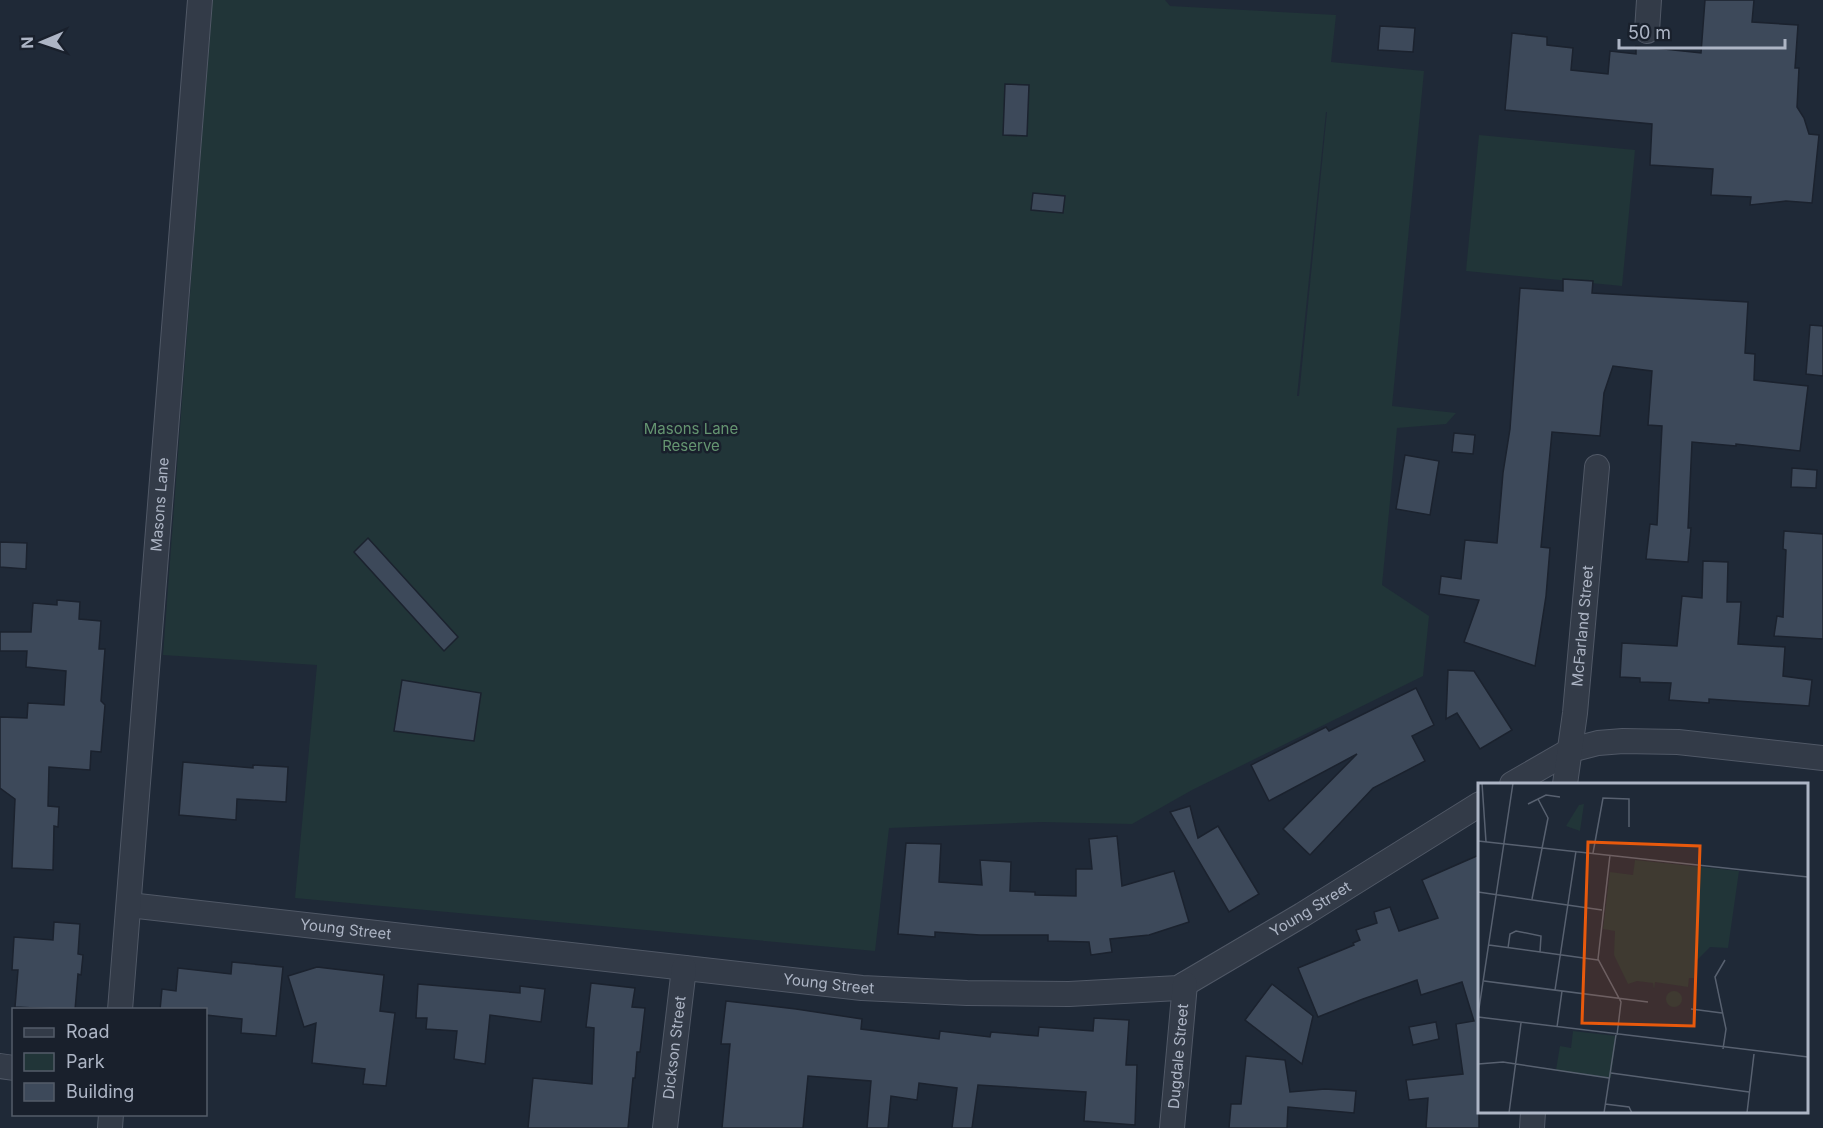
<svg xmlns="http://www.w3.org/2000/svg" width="1823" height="1128" font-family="Inter,sans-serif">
	<rect width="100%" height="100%" fill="#1f2937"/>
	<g fill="#213538" fill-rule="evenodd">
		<path d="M 212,0 L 1165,0 L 1170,6 L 1336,15 L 1331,62 L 1424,71 L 1392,406 L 1456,413 L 1446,424 L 1397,428 L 1382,585 L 1429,616 L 1423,676 L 1192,790 L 1132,824 L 1041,822 L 889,828 L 875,951 L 295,898 L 317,665 L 163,655 ZM 1326,112 L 1327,112 L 1299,396 L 1297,396 Z"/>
		<path d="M 1479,135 L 1635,150 L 1622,286 L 1466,271 Z"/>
	</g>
	<g fill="#3d495a" stroke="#1b222e" stroke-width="1.5">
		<path d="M 1705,0 L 1754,0 L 1752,22 L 1798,25 L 1795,68 L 1799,68 L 1797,107 L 1804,118 L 1809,134 L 1819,135 L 1812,203 L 1786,201 L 1750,205 L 1751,197 L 1711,195 L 1713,169 L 1650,165 L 1652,124 L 1505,110 L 1512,33 L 1547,37 L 1547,45 L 1573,48 L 1571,70 L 1608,74 L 1610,51 L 1636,54 L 1636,46 L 1701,53 Z"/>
		<path d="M 1380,26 L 1415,28 L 1413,52 L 1378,50 Z"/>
		<path d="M 1005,84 L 1029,85 L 1027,136 L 1003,135 Z"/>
		<path d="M 1033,193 L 1065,196 L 1063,213 L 1031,210 Z"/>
		<path d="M 1563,279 L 1593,281 L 1592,293 L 1748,302 L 1745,353 L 1755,354 L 1754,380 L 1808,386 L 1800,451 L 1736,444 L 1736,446 L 1692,442 L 1688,528 L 1691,528 L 1688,562 L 1646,559 L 1650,524 L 1657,525 L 1662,426 L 1648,425 L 1652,371 L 1613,366 L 1604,393 L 1600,436 L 1552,432 L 1541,547 L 1550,548 L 1546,596 L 1535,666 L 1464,642 L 1479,600 L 1439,594 L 1441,576 L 1461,579 L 1465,540 L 1497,543 L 1503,473 L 1510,429 L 1520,288 L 1563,291 Z"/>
		<path d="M 1810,325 L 1823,326 L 1823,376 L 1806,374 Z"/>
		<path d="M 1454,433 L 1475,435 L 1473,454 L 1452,452 Z"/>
		<path d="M 1405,455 L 1439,461 L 1430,515 L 1396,509 Z"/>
		<path d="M 1792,468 L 1817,470 L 1816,488 L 1791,487 Z"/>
		<path d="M 1784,531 L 1823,534 L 1823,639 L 1774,636 L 1777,616 L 1783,617 L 1786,550 L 1783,549 Z"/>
		<path d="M 368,538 L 458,637 L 444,651 L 354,552 Z"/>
		<path d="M 0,542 L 27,543 L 26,569 L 0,567 Z"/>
		<path d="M 1703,561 L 1728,562 L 1727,602 L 1741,602 L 1738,644 L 1785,647 L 1783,676 L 1812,680 L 1809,706 L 1709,699 L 1709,703 L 1669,700 L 1671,683 L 1640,682 L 1640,678 L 1620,677 L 1622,643 L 1677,646 L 1682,596 L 1702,598 Z"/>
		<path d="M 57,600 L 80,602 L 79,619 L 101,621 L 99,649 L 105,649 L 101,701 L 105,705 L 101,752 L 91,751 L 90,770 L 49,767 L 48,806 L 59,807 L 58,827 L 54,826 L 53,870 L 12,868 L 15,799 L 0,788 L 0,717 L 27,718 L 28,703 L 64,705 L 66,671 L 26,667 L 27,651 L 0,651 L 0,632 L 31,632 L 33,603 L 57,605 Z"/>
		<path d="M 1448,670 L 1474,671 L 1512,730 L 1480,749 L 1457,713 L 1446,719 Z"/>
		<path d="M 402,680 L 481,693 L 474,741 L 394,731 Z"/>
		<path d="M 1416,688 L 1434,725 L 1412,736 L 1425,761 L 1373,788 L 1310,855 L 1283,829 L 1357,754 L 1269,801 L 1251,765 L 1326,727 L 1329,731 Z"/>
		<path d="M 183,762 L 253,768 L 253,765 L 288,767 L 286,802 L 237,799 L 236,820 L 179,815 Z"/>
		<path d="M 1190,806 L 1198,838 L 1218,826 L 1259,894 L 1229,912 L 1170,812 Z"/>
		<path d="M 1117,836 L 1122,886 L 1174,871 L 1189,922 L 1149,935 L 1110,939 L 1112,952 L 1091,955 L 1089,942 L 1048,941 L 1048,935 L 980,935 L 935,932 L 935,937 L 898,934 L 906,843 L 941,844 L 939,882 L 982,885 L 980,860 L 1011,862 L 1010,891 L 1035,892 L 1035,895 L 1076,896 L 1076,869 L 1092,869 L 1089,839 Z"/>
		<path d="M 1479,855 L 1479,1128 L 1426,1128 L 1428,1098 L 1409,1100 L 1406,1080 L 1463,1074 L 1456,1024 L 1474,1021 L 1462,982 L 1421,995 L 1417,980 L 1363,999 L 1318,1017 L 1298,968 L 1354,945 L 1353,943 L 1360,940 L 1356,930 L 1377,923 L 1374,912 L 1390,907 L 1399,931 L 1438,918 L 1422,880 Z"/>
		<path d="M 54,922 L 80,924 L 78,954 L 83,955 L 81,975 L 78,974 L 75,1010 L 15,1007 L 18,970 L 12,970 L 14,937 L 53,940 Z"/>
		<path d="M 232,962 L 283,967 L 276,1036 L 241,1033 L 242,1019 L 206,1015 L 206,1010 L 160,1010 L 162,989 L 176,991 L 178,968 L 231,974 Z"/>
		<path d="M 317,967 L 384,975 L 380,1011 L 395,1013 L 386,1086 L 363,1084 L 365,1069 L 312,1063 L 316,1023 L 304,1027 L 288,976 Z"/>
		<path d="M 591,983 L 635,988 L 632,1007 L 645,1008 L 640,1052 L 637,1052 L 635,1078 L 633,1078 L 628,1128 L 528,1128 L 533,1078 L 592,1084 L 594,1028 L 586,1027 Z"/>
		<path d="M 418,984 L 520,993 L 520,986 L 545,989 L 541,1022 L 490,1015 L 485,1064 L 454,1059 L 457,1031 L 426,1029 L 427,1018 L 416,1018 Z"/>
		<path d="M 1272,984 L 1313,1016 L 1302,1064 L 1245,1020 Z"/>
		<path d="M 726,1001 L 796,1009 L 862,1019 L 861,1029 L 939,1039 L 940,1031 L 990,1037 L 991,1032 L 1038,1036 L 1039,1027 L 1093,1031 L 1094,1018 L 1129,1020 L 1126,1065 L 1137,1065 L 1135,1125 L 1084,1121 L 1086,1092 L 978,1085 L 972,1128 L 952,1128 L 957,1088 L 919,1083 L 917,1100 L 891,1096 L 888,1128 L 867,1128 L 871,1081 L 808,1076 L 803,1128 L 722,1128 L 730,1044 L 721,1044 Z"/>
		<path d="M 1436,1022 L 1439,1039 L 1413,1045 L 1409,1027 Z"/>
		<path d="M 1246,1056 L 1285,1060 L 1290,1092 L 1325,1089 L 1356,1091 L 1354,1113 L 1288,1107 L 1287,1128 L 1229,1128 L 1231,1104 L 1241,1104 Z"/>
	</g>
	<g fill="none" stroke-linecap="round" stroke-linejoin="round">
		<defs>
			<g id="street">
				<path d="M 1647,31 L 1649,0"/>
				<path d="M 1512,784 L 1571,750 L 1598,743 L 1623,741 L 1678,742 L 1823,758"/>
				<path id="s1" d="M 1565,784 L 1575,713 L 1597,467"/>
				<path id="s2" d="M 129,905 L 862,988 L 967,993 L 1069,994 L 1178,988 L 1302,915 L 1480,804"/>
				<path id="s3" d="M 120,1010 L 200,0"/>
				<path d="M 0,1066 L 14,1068"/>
				<path d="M 110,1128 L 111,1114"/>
				<path id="s4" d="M 665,1128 L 684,968"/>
				<path id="s5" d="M 1172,1128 L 1185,984"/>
				<path d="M 1532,1128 L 1533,1112"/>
			</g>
		</defs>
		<use href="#street" stroke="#505866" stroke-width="26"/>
		<use href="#street" stroke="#333b48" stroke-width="24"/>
	</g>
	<g text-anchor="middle" stroke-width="5" stroke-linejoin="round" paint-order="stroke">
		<g font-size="15" fill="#659571" stroke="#19202c">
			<text x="691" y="434">Masons Lane<tspan x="691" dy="17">Reserve</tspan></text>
		</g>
		<g font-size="15" fill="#adb5c5" stroke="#19202c">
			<text dy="5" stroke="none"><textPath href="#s3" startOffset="507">Masons Lane</textPath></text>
			<text dy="5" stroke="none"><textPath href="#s1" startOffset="159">McFarland Street</textPath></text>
			<text dy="5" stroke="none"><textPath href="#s2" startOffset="1208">Young Street</textPath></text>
			<text dy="5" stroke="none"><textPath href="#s2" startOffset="218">Young Street</textPath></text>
			<text dy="5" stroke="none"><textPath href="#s2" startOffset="704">Young Street</textPath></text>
			<text dy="5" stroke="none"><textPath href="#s4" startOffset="81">Dickson Street</textPath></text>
			<text dy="5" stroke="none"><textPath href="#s5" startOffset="72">Dugdale Street</textPath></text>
		</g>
	</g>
	<g transform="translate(1478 783)">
		<rect width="330" height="330" fill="#1f2937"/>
		<path d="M 106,21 L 102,48 L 88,43 L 101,22 ZM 157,77 L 261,88 L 250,165 L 232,164 L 217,179 L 216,195 L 211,195 L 210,204 L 177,199 L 176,206 L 175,200 L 159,198 L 150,201 L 136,172 L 137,148 L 125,146 L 132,89 L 155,92 ZM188 216a8 8 0 1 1 16 0a8 8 0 1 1-16 0ZM 95,248 L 138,253 L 133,295 L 78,287 L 82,263 L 93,265 Z" fill="#213538"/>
		<path fill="none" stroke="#586170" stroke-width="1.5" d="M 4,0 L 8,59M 50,21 L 68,12 L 82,14M 0,58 L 330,94M 115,70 L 125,15 L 151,16 L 151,44M 132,72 L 120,176 L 143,219 L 139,252M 0,109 L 124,127M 54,116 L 70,35 L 60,16M 11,162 L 120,177M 30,165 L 32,151 L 38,148 L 63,153 L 62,169M 6,198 L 170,219M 77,207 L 98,68M 213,226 L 244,230M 0,232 L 35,0M 0,234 L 330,274M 79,244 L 84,208M 245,266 L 248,246 L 237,194 L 247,177M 0,281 L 25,279 L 131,295M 133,290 L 271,309M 127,321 L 151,324 L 154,330M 31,330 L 43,240M 126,330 L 138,252M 269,330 L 276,271"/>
		<path fill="#e8590c" fill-opacity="0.15" stroke="#e8590c" stroke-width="3" d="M 110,59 L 222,63 L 216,243 L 104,240 Z"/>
		<rect width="330" height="330" fill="none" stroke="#adb5c5" stroke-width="3"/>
	</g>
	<rect x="12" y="1008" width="195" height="108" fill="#19202c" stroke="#545c69" stroke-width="1.5"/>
	<rect x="24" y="1028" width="30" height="9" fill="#333b48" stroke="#545c69" stroke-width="1.5"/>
	<text x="66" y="1038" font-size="18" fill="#adb5c5">Road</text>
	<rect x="24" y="1053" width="30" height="18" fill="#213538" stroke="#545c69" stroke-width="1.5"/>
	<text x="66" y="1068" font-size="18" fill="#adb5c5">Park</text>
	<rect x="24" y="1083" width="30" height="18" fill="#3d495a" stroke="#545c69" stroke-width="1.5"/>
	<text x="66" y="1098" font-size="18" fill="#adb5c5">Building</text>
	<g transform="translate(42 42) rotate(268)" stroke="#19202c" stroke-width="4.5" paint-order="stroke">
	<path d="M0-4.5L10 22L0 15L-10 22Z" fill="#adb5c5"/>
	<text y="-9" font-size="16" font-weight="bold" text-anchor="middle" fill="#adb5c5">N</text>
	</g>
	<path d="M1619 39v9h166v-9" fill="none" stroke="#adb5c5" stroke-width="3"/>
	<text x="1628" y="39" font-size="18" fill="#adb5c5" stroke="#19202c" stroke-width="4.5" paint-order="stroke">50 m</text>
</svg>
